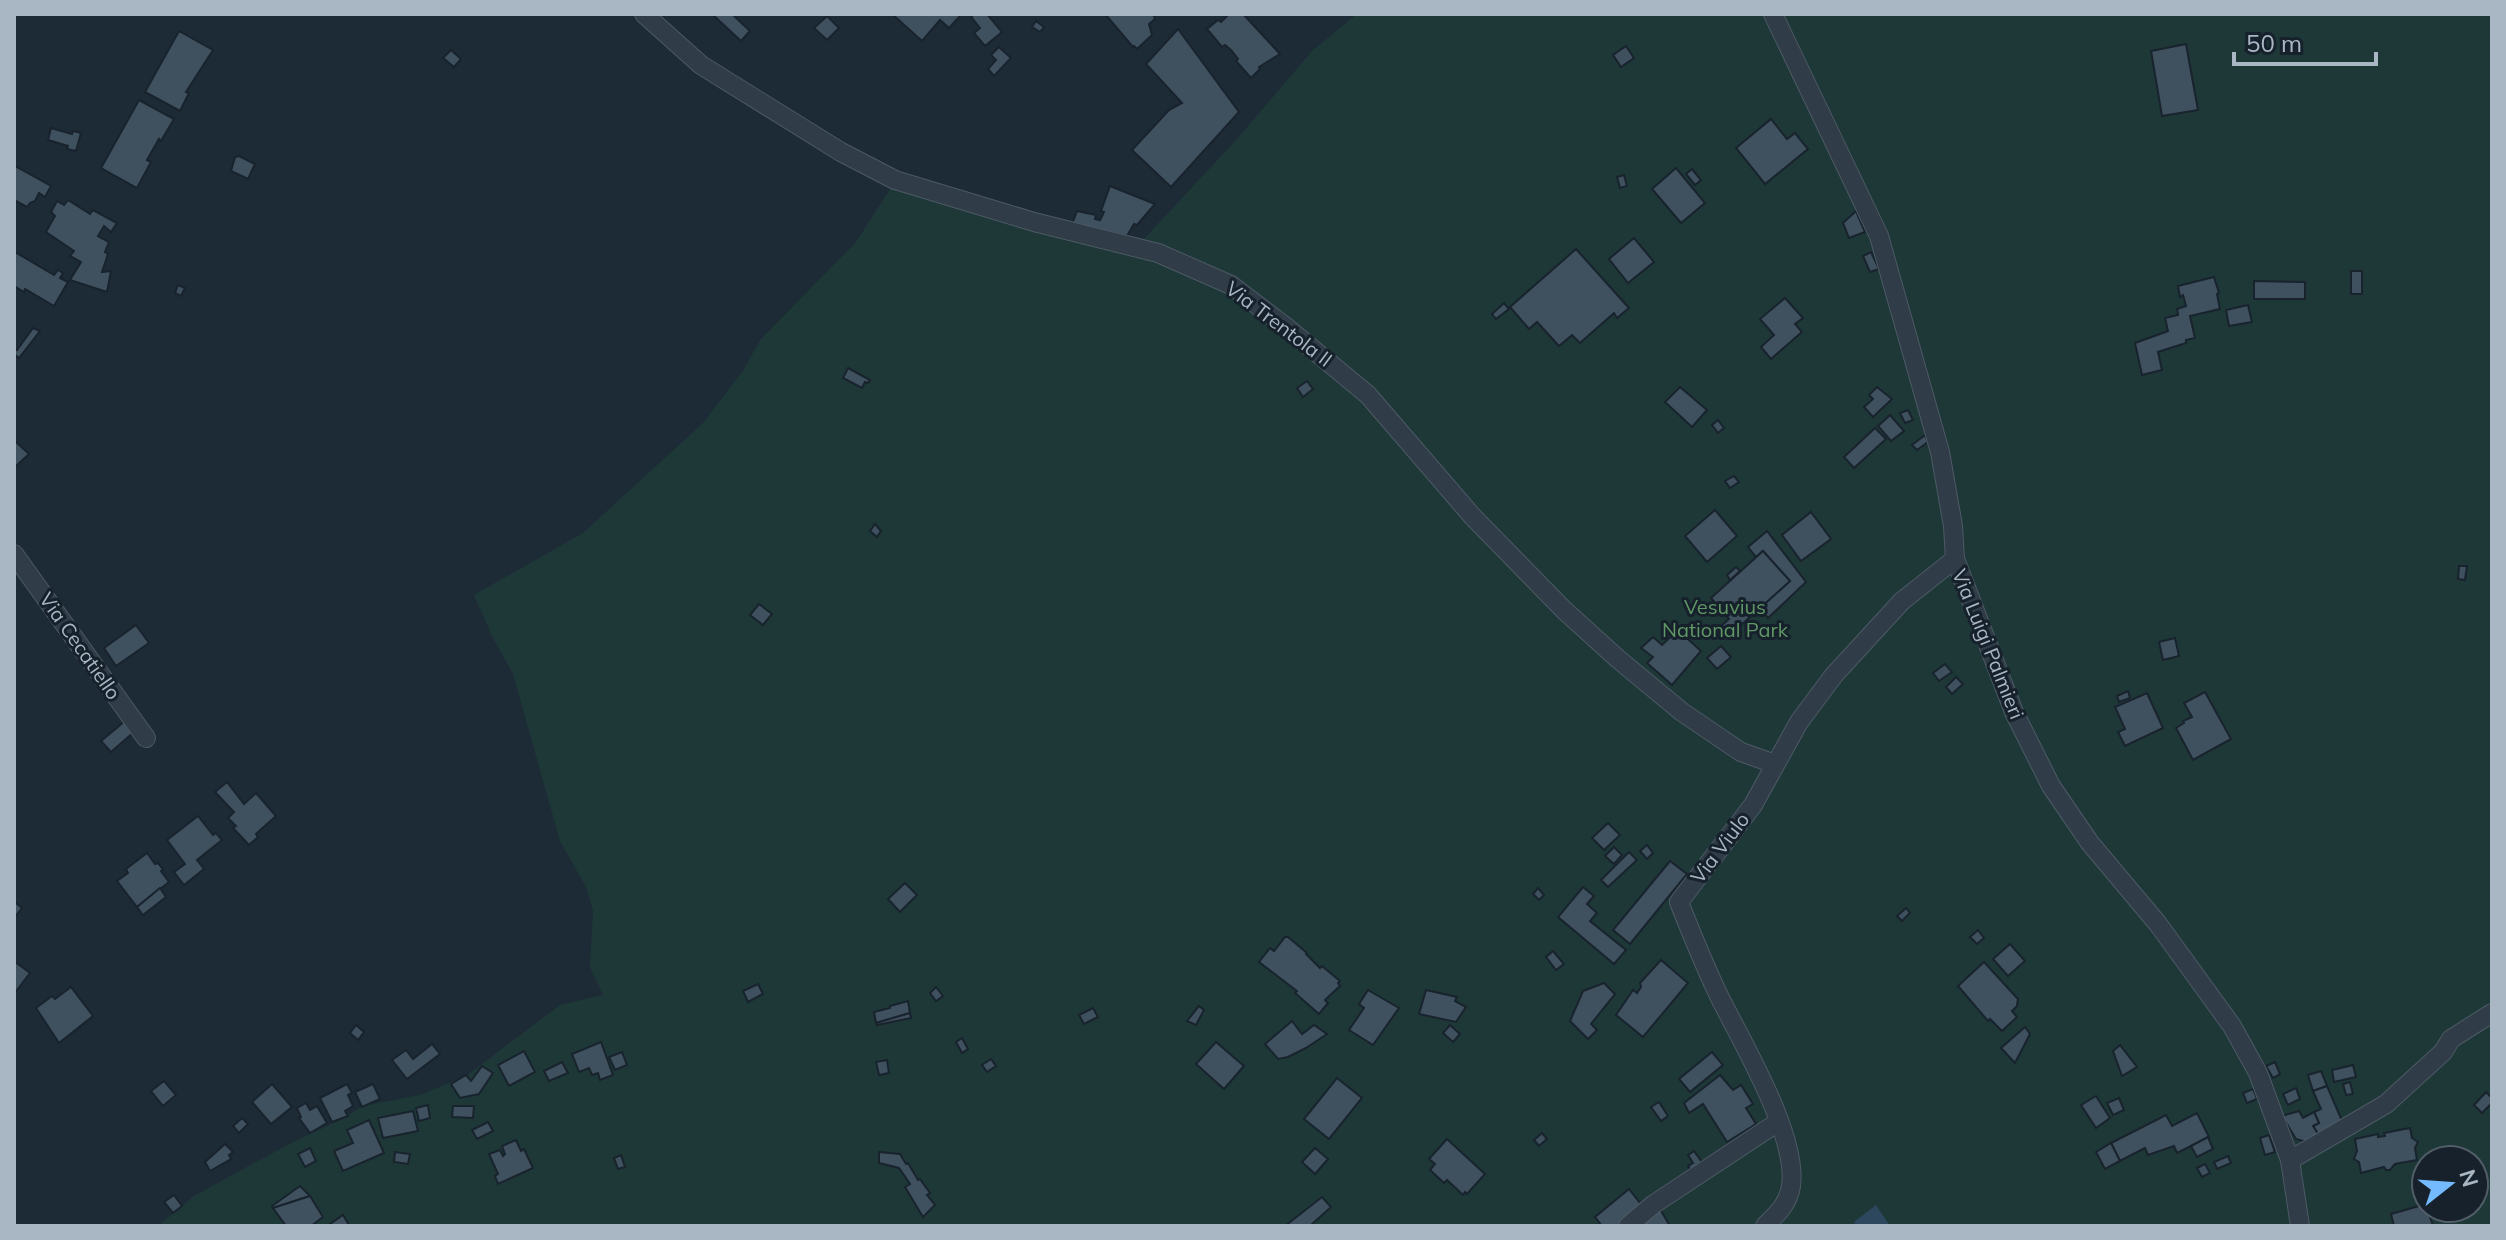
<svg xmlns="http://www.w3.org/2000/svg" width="2506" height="1240" font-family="Mulish,sans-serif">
	<rect width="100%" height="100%" fill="#1d2b37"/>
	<path fill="#1e3838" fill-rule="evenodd" d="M 1357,14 L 2492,14 L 2492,1226 L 158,1226 L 194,1196 L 291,1143 L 342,1119 L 363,1106 L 420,1095 L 466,1076 L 560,1005 L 603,995 L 590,967 L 593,911 L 586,887 L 560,841 L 513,674 L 492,636 L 474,595 L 583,533 L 703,423 L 742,372 L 761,339 L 856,242 L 899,175 L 1141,242 L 1238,138 L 1312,51 ZM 2426,1160 L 2474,1160 L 2474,1208 L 2426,1208 Z"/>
	<path fill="#2c475e" d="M 1876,1205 L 1890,1226 L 1857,1226 L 1854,1222 Z"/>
	<g fill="#3f505f" stroke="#18232d" stroke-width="2">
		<path d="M 712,14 L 732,14 L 750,31 L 741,41 Z"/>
		<path d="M 892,14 L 962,14 L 949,28 L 940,20 L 922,41 Z"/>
		<path d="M 975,14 L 987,14 L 1002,32 L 985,46 L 974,33 L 980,28 L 971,17 Z"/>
		<path d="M 1105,14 L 1153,14 L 1155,19 L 1149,24 L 1152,35 L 1137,49 L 1134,46 L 1133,47 Z"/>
		<path d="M 1225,14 L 1243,14 L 1280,54 L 1259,67 L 1260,69 L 1251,78 L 1236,61 L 1238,59 L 1231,50 L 1225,45 L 1222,47 L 1207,29 L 1218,20 L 1221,22 L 1227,16 Z"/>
		<path d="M 827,16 L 839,28 L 827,40 L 814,28 Z"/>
		<path d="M 1036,21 L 1044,27 L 1040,32 L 1032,27 Z"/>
		<path d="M 1178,29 L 1239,112 L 1171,187 L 1132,150 L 1169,110 L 1182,103 L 1146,64 Z"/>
		<path d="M 179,31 L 213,50 L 186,92 L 189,93 L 180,111 L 145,92 Z"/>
		<path d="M 2186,44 L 2198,110 L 2162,116 L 2151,51 Z"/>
		<path d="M 1626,46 L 1634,58 L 1621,67 L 1613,55 Z"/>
		<path d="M 999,47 L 1011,58 L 994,76 L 988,69 L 996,60 L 991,55 Z"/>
		<path d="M 451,50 L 461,59 L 454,67 L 443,58 Z"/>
		<path d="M 139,100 L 174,119 L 161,141 L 159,139 L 147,160 L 151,162 L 137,188 L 101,168 Z"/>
		<path d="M 1771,119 L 1787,139 L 1795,133 L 1808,149 L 1765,184 L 1736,148 Z"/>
		<path d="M 51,128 L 72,134 L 73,131 L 81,133 L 76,151 L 67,149 L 68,146 L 48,140 Z"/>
		<path d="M 239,156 L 255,164 L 248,179 L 231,171 L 235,157 Z"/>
		<path d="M 15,166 L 51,186 L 45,197 L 39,193 L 35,201 L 30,203 L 27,207 L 14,200 Z"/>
		<path d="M 1676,168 L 1705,203 L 1681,223 L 1652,189 Z"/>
		<path d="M 1692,169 L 1701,180 L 1695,185 L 1686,174 Z"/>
		<path d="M 1624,175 L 1627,186 L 1620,188 L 1617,177 Z"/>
		<path d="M 1110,186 L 1155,204 L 1137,225 L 1134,224 L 1127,236 L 1072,224 L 1077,211 L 1096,215 L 1095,219 L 1100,220 L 1104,212 L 1101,211 Z"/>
		<path d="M 68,200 L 90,214 L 93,210 L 117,223 L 111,232 L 104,226 L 98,236 L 109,242 L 105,252 L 108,254 L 102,272 L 111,271 L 107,292 L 70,280 L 81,262 L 70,256 L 74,251 L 46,232 L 55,216 L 51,212 L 57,201 L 64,205 Z"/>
		<path d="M 1856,211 L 1865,232 L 1849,238 L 1843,223 Z"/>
		<path d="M 1634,238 L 1654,262 L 1628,283 L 1609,259 Z"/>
		<path d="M 1576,249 L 1629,308 L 1617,318 L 1614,313 L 1580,343 L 1572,335 L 1559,346 L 1537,322 L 1529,329 L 1510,307 Z"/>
		<path d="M 15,252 L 54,275 L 58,270 L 63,273 L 60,278 L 68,282 L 54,306 L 25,289 L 24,292 L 14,286 Z"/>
		<path d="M 1871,252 L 1879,269 L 1870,272 L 1863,256 Z"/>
		<rect x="2351" y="271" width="11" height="23"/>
		<path d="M 2214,277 L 2219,293 L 2217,294 L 2220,309 L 2190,316 L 2195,338 L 2186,340 L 2186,343 L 2158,352 L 2162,370 L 2142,375 L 2135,343 L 2168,331 L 2165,318 L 2178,315 L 2177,309 L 2186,306 L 2183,295 L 2180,297 L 2178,286 Z"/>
		<path d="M 2254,281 L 2305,282 L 2305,299 L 2254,299 Z"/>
		<path d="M 178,285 L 185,288 L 181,296 L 175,293 Z"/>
		<path d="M 1785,298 L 1803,318 L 1795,324 L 1802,332 L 1771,359 L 1761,347 L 1774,335 L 1760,319 Z"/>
		<path d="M 1504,303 L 1509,309 L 1496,319 L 1492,314 Z"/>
		<path d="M 2248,305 L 2252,322 L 2229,326 L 2226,310 Z"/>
		<path d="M 33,328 L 40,331 L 19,358 L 14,354 L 14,349 L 17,350 Z"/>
		<path d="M 848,368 L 870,380 L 868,383 L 865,382 L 862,388 L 843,378 Z"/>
		<path d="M 1307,381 L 1313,389 L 1303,397 L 1297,388 Z"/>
		<path d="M 1680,387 L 1707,410 L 1692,427 L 1665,402 Z"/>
		<path d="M 1877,387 L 1892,399 L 1873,417 L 1864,407 L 1873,399 L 1869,395 Z"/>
		<path d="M 1908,410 L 1913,420 L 1905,423 L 1900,413 Z"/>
		<path d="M 1890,415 L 1904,431 L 1891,441 L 1878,426 Z"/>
		<path d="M 1718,420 L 1724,428 L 1718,433 L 1712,425 Z"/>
		<path d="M 1875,428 L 1886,439 L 1854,468 L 1844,457 Z"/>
		<path d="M 1925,435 L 1928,442 L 1917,450 L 1912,445 Z"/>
		<path d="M 14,440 L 29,454 L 14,468 Z"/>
		<path d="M 1734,476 L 1739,482 L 1730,488 L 1725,481 Z"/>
		<path d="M 1715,510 L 1737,536 L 1707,562 L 1685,536 Z"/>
		<path d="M 1811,512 L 1831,539 L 1801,561 L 1782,535 Z"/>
		<path d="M 875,524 L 881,531 L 877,537 L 870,531 Z"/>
		<path d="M 1767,531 L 1806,582 L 1768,618 L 1760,608 L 1790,581 L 1763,551 L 1756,557 L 1748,547 Z"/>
		<path d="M 1763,551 L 1790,581 L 1730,635 L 1721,626 L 1729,619 L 1711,598 Z"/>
		<path d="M 2459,566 L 2467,566 L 2465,580 L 2458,579 Z"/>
		<path d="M 1736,567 L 1740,571 L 1730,580 L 1727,575 Z"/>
		<path d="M 759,604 L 772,614 L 763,625 L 750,615 Z"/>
		<path d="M 136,625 L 149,643 L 116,666 L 104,648 Z"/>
		<path d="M 1678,630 L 1701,651 L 1672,685 L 1647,663 L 1653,657 L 1641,648 L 1653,637 L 1662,645 Z"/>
		<path d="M 2175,638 L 2179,656 L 2163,660 L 2159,642 Z"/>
		<path d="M 1721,646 L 1731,657 L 1717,669 L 1707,658 Z"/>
		<path d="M 1945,664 L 1952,672 L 1939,681 L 1933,673 Z"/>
		<path d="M 1956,677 L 1963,684 L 1952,694 L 1946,687 Z"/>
		<path d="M 2128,691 L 2130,698 L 2119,702 L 2117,696 Z"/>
		<path d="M 2205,692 L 2231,739 L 2193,760 L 2176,728 L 2184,723 L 2183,721 L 2192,717 L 2184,703 Z"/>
		<path d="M 2147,693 L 2163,728 L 2125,746 L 2118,732 L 2125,729 L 2115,707 Z"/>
		<path d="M 125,721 L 134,732 L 111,752 L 101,741 Z"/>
		<path d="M 227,782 L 244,804 L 256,793 L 276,816 L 256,834 L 258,837 L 249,845 L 233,828 L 236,826 L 228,818 L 234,812 L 215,792 Z"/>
		<path d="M 198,816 L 213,835 L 216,833 L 222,840 L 197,860 L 204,869 L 184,885 L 174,872 L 185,864 L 167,840 Z"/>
		<path d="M 1608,823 L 1620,835 L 1604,850 L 1592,838 Z"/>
		<path d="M 1647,845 L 1653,853 L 1647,859 L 1640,851 Z"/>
		<path d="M 1614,847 L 1622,855 L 1614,864 L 1605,856 Z"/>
		<path d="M 1629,852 L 1637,860 L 1608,887 L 1601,880 Z"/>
		<path d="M 147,853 L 155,864 L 158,863 L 163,869 L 161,871 L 169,882 L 137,907 L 117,881 L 128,873 L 126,869 Z"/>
		<path d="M 1670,861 L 1687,874 L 1630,944 L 1613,930 Z"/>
		<path d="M 905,883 L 917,895 L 900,912 L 888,899 Z"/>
		<path d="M 1583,887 L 1594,896 L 1587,904 L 1597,913 L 1590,921 L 1626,950 L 1614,964 L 1558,917 Z"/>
		<path d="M 160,888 L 166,897 L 143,915 L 137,907 Z"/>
		<path d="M 1538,888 L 1544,895 L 1539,900 L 1533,894 Z"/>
		<path d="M 15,902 L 22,908 L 14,918 L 14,903 Z"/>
		<path d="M 1906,908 L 1910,913 L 1902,921 L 1897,916 Z"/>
		<path d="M 1978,930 L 1984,938 L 1977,944 L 1970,937 Z"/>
		<path d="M 1285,937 L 1288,937 L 1307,953 L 1306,954 L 1320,968 L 1322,966 L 1340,981 L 1338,983 L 1340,986 L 1325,1000 L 1328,1003 L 1319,1014 L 1295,993 L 1297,991 L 1259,962 L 1270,948 L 1274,951 Z"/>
		<path d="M 2010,944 L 2025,961 L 2008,976 L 1993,959 Z"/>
		<path d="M 1553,951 L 1564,964 L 1556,970 L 1546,957 Z"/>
		<path d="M 1661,960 L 1688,983 L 1643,1037 L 1616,1015 L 1633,990 L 1637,993 L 1641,987 L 1640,983 Z"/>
		<path d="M 14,961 L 30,973 L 14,994 Z"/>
		<path d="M 1984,962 L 2018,999 L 2017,1006 L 2012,1011 L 2017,1017 L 2002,1031 L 1990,1019 L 1988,1021 L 1958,986 Z"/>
		<path d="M 1604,983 L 1615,994 L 1591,1024 L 1597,1030 L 1588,1039 L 1570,1021 L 1583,991 Z"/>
		<path d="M 758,984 L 763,994 L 748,1002 L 743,991 Z"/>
		<path d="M 71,987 L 93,1016 L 59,1043 L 36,1008 L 52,996 L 55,999 Z"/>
		<path d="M 936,987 L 943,996 L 936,1001 L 930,993 Z"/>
		<path d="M 1368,990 L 1399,1008 L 1373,1045 L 1349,1030 L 1364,1008 L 1359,1004 Z"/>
		<path d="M 1426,990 L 1457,997 L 1455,1001 L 1466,1007 L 1456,1022 L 1419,1014 Z"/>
		<path d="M 908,1001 L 910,1013 L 876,1023 L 874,1012 L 890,1008 L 890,1006 Z"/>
		<path d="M 1199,1006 L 1204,1010 L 1196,1025 L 1187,1021 Z"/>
		<path d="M 1093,1008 L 1098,1017 L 1084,1024 L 1079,1015 Z"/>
		<path d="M 910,1013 L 911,1018 L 877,1025 L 876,1023 Z"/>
		<path d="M 1292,1021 L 1302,1034 L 1314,1025 L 1327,1034 L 1306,1048 L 1288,1057 L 1278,1059 L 1265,1044 Z"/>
		<path d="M 356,1025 L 364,1032 L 358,1040 L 350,1033 Z"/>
		<path d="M 1450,1025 L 1460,1034 L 1453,1042 L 1443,1033 Z"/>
		<path d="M 2025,1027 L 2030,1034 L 2015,1063 L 2001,1048 Z"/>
		<path d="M 962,1038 L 968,1049 L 962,1053 L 956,1042 Z"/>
		<path d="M 601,1042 L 613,1075 L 600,1080 L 598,1073 L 592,1075 L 589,1068 L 579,1072 L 572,1054 Z"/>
		<path d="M 1216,1042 L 1244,1066 L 1224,1089 L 1196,1064 Z"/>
		<path d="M 432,1044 L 440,1054 L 407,1079 L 392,1060 L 406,1050 L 413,1059 Z"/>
		<path d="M 2120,1045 L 2137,1067 L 2122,1076 L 2113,1051 Z"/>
		<path d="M 524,1051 L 535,1072 L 509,1086 L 498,1065 Z"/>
		<path d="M 622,1052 L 627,1065 L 615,1070 L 609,1057 Z"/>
		<path d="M 1712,1052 L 1723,1065 L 1690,1092 L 1679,1079 Z"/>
		<path d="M 991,1059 L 996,1066 L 987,1072 L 982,1065 Z"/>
		<path d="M 887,1060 L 889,1073 L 879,1075 L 876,1062 Z"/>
		<path d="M 562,1062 L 568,1073 L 549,1081 L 544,1071 Z"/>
		<path d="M 2275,1062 L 2280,1074 L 2273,1078 L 2266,1066 Z"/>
		<path d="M 2353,1065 L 2356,1077 L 2334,1082 L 2332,1070 Z"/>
		<path d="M 482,1066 L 493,1073 L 479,1094 L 460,1098 L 451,1084 L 466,1075 L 471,1081 Z"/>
		<path d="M 2321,1071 L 2327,1086 L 2313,1091 L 2308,1075 Z"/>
		<path d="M 1720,1075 L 1733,1090 L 1741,1085 L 1753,1104 L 1746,1108 L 1756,1124 L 1727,1142 L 1703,1104 L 1689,1113 L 1684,1103 Z"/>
		<path d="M 1337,1078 L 1362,1098 L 1329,1139 L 1304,1119 Z"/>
		<path d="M 164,1081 L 176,1095 L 163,1106 L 151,1091 Z"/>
		<path d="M 2350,1082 L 2353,1094 L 2346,1095 L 2343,1084 Z"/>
		<path d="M 272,1084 L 292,1107 L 271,1124 L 252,1102 Z"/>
		<path d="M 347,1084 L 352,1093 L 348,1095 L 353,1106 L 345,1111 L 348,1116 L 332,1122 L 320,1098 Z"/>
		<path d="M 373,1084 L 380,1099 L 362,1107 L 355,1092 Z"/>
		<path d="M 2327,1086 L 2343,1123 L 2320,1137 L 2313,1126 L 2319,1123 L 2314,1112 L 2321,1109 L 2313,1091 Z"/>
		<path d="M 2296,1088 L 2300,1099 L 2288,1105 L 2283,1094 Z"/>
		<path d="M 2253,1089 L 2257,1099 L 2247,1103 L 2243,1093 Z"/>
		<path d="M 2486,1092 L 2492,1098 L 2492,1103 L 2482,1113 L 2474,1105 Z"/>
		<path d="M 2096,1096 L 2110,1118 L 2096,1128 L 2081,1105 Z"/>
		<path d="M 2119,1098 L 2124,1110 L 2113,1115 L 2107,1103 Z"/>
		<path d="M 1659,1102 L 1668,1116 L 1661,1121 L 1651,1107 Z"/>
		<path d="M 306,1103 L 310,1110 L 317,1106 L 327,1123 L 310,1133 L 299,1118 L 301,1117 L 297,1108 Z"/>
		<path d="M 428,1105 L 430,1118 L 419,1121 L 416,1108 Z"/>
		<path d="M 453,1106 L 474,1106 L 473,1118 L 452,1117 Z"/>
		<path d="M 413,1111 L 418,1131 L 383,1138 L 378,1118 Z"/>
		<path d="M 2299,1111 L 2303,1118 L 2314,1112 L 2319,1123 L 2313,1126 L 2320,1137 L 2310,1143 L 2296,1139 L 2282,1116 Z"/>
		<path d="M 2197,1113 L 2209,1137 L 2177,1153 L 2174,1146 L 2148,1155 L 2145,1148 L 2120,1161 L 2111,1143 L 2166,1115 L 2172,1126 Z"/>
		<path d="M 242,1118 L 248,1124 L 239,1133 L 233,1126 Z"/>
		<path d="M 369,1120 L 384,1153 L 343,1171 L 334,1151 L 353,1143 L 347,1130 Z"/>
		<path d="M 488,1122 L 493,1131 L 477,1139 L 472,1130 Z"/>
		<path d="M 2410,1128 L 2412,1138 L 2418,1142 L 2415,1148 L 2417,1160 L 2395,1164 L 2390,1170 L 2386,1170 L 2384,1167 L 2361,1173 L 2359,1162 L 2354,1159 L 2357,1151 L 2355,1139 L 2378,1134 L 2378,1137 L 2385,1136 L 2384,1133 Z"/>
		<path d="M 1542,1133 L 1547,1139 L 1539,1146 L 1534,1140 Z"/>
		<path d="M 2269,1135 L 2275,1152 L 2265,1155 L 2260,1138 Z"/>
		<path d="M 2208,1137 L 2213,1149 L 2197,1157 L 2191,1146 Z"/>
		<path d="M 1447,1139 L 1485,1174 L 1467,1194 L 1465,1192 L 1463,1195 L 1447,1180 L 1444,1183 L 1430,1170 L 1435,1164 L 1429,1159 Z"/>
		<path d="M 516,1140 L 521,1151 L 524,1149 L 533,1168 L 498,1184 L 495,1176 L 498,1174 L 489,1154 L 500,1150 L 503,1156 L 505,1154 L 502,1146 Z"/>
		<path d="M 2111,1143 L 2120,1161 L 2105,1169 L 2096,1152 Z"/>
		<path d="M 225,1144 L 233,1152 L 229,1155 L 231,1159 L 210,1171 L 205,1162 Z"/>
		<path d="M 310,1148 L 316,1161 L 305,1167 L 298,1154 Z"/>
		<path d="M 1315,1148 L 1328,1159 L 1315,1174 L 1302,1162 Z"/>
		<path d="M 1694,1151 L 1704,1165 L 1693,1173 L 1688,1166 L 1693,1163 L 1688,1155 Z"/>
		<path d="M 395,1152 L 410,1154 L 408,1164 L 394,1162 Z"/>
		<path d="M 879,1152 L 900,1154 L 906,1164 L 908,1163 L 918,1180 L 920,1179 L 930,1193 L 927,1195 L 935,1205 L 923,1217 L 905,1187 L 910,1184 L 899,1168 L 879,1163 Z"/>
		<path d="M 621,1155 L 625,1167 L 618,1169 L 614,1158 Z"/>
		<path d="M 2228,1156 L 2231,1163 L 2217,1169 L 2214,1162 Z"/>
		<path d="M 2205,1164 L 2210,1173 L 2202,1177 L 2197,1168 Z"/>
		<path d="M 300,1186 L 310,1196 L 273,1208 L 272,1206 Z"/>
		<path d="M 1629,1189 L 1644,1208 L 1621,1226 L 1602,1226 L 1595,1217 Z"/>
		<path d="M 174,1195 L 182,1206 L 173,1213 L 164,1202 Z"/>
		<path d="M 310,1196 L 323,1217 L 311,1226 L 286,1226 L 273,1208 Z"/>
		<path d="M 1322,1197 L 1331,1207 L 1310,1226 L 1285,1226 Z"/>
		<path d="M 2426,1204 L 2433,1226 L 2394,1226 L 2391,1214 Z"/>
		<path d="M 1660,1209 L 1670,1226 L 1643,1226 L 1641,1223 Z"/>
		<path d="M 343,1215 L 349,1225 L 331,1226 L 330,1224 Z"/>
	</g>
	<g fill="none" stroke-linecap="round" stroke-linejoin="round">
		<defs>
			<g id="minor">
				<path d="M 644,14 L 701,65 L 841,152 L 895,180 L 1034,222 L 1158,253 L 1231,285 L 1286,327 L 1368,395 L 1473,517 L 1564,610 L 1618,659 L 1682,712 L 1741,752 L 1775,764"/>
				<path d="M 1773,14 L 1879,236 L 1940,452 L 1953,526 L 1955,559 L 2014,712 L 2051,786 L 2090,843 L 2158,924 L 2232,1026 L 2258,1073 L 2290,1160 L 2300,1226"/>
				<path d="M 14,554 L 146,738"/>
				<path d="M 2290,1160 L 2386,1104 L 2443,1052 L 2451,1039 L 2492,1013"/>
				<path d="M 1628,1226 L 1654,1204 L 1778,1122"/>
				<path d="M 1765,1226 C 1778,1213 1788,1204 1791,1186 C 1798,1136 1743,1044 1720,998 C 1705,967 1692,935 1679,902 L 1753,805 L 1799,722 L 1834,675 L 1902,601 L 1955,559"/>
			</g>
		</defs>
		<use href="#minor" stroke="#4d5a66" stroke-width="20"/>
		<use href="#minor" stroke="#303c47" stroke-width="18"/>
	</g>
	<g text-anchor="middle" stroke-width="6" stroke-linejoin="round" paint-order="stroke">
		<g font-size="20" fill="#a9b7c5" stroke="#16212b">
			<text transform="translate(1279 324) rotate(37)" y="7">Via Trentola II</text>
			<text transform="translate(1988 644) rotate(68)" y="7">Via Luigi Palmieri</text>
			<text transform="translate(80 646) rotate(55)" y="7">Via Cecatiello</text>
			<text transform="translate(1720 848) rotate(-53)" y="7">Via Viulo</text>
		</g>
		<g font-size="20" fill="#609766" stroke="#16212b">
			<text x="1725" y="614">Vesuvius<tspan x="1725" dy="23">National Park</tspan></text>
		</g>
	</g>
	<rect width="2506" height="1240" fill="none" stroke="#a9b7c5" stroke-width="32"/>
	<g transform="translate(2450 1184) rotate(73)"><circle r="38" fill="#16212b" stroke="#515d69" stroke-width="2"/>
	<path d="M0-6L14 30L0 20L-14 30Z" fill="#74baff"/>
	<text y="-12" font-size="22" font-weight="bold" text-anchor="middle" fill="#a9b7c5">N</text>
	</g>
	<path d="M2234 52v12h142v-12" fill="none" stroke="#a9b7c5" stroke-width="4"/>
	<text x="2246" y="52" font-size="24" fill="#a9b7c5" stroke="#16212b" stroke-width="6" paint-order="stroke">50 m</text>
</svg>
